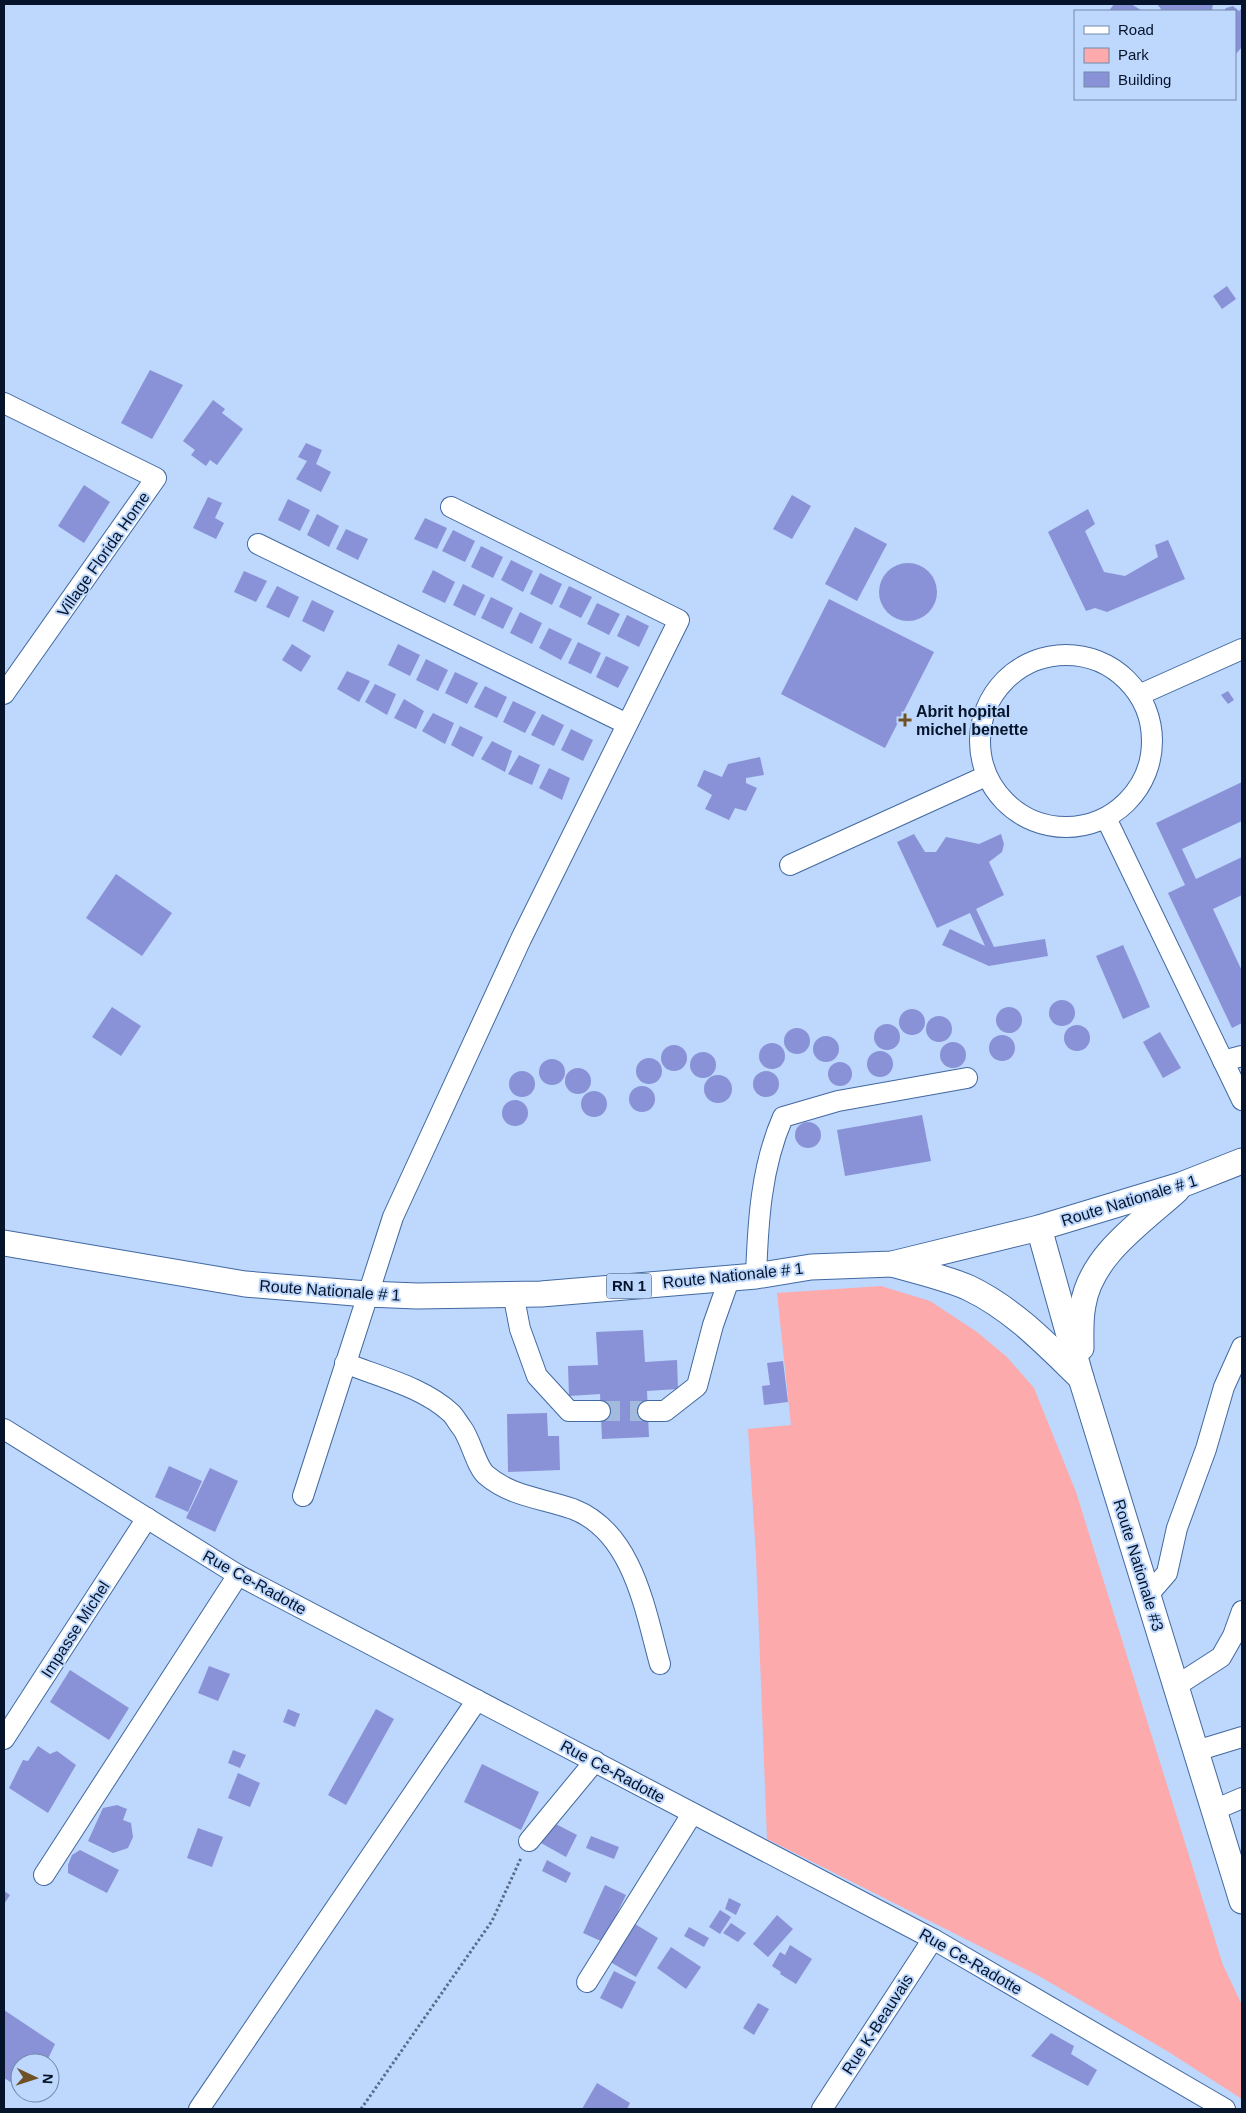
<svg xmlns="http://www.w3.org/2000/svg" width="1246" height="2113" font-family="Arial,sans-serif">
	<rect width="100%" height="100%" fill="#bdd7fd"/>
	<path fill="#fcaaac" d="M 881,1286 L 930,1301 L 977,1332 L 1007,1357 L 1034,1388 L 1076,1492 L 1223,1965 L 1242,2005 L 1242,2099 L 1167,2051 L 1039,1976 L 767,1839 L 756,1556 L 748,1429 L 791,1425 L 777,1293 Z"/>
	<g fill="#8992d6">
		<path d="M 1114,4 L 1131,4 L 1141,10 L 1109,11 Z"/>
		<path d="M 1157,4 L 1213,4 L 1212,11 L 1160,11 L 1161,9 Z"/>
		<path d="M 1233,6 L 1239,11 L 1242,8 L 1242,47 L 1235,55 L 1235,11 L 1224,11 L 1226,8 Z"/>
		<path d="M 1227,286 L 1236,299 L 1222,309 L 1213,296 Z"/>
		<path d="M 150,370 L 183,385 L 152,439 L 121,423 Z"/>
		<path d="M 213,400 L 225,409 L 222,413 L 243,429 L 217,465 L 210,460 L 206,466 L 191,455 L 195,450 L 183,441 Z"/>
		<path d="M 306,443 L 322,450 L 316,464 L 331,472 L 321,492 L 296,479 L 307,461 L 298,457 Z"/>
		<path d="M 84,485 L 110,502 L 84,543 L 58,526 Z"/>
		<path d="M 792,495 L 811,506 L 792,539 L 773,529 Z"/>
		<path d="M 208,497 L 222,503 L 215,518 L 224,523 L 216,539 L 193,528 Z"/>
		<path d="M 288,499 L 310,510 L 300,531 L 278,520 Z"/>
		<path d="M 1088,509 L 1095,524 L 1085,531 L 1104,572 L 1125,576 L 1158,557 L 1155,545 L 1168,540 L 1185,579 L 1107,612 L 1095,608 L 1086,611 L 1048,532 Z"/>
		<path d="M 317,514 L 339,526 L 329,547 L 307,535 Z"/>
		<path d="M 425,518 L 447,528 L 437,549 L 414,539 Z"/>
		<path d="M 855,527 L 887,544 L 857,601 L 825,584 Z"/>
		<path d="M 346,529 L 368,539 L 358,560 L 336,549 Z"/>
		<path d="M 453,530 L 475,541 L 465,562 L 442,551 Z"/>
		<path d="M 481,546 L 503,557 L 493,578 L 471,567 Z"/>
		<path d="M 511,560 L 533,571 L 523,592 L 501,580 Z"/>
		<circle cx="908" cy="592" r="29"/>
		<path d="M 433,570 L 455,582 L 445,603 L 422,592 Z"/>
		<path d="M 244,571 L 267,581 L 256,602 L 234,592 Z"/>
		<path d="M 540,573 L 562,584 L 552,605 L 530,594 Z"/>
		<path d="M 463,584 L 485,595 L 475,616 L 453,605 Z"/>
		<path d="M 277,586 L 299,597 L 289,618 L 266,607 Z"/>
		<path d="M 569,586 L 592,597 L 581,618 L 559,607 Z"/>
		<path d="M 491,597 L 513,608 L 503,629 L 481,618 Z"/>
		<path d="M 829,599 L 934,652 L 885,748 L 781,694 Z"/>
		<path d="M 312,600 L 334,611 L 324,632 L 302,621 Z"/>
		<path d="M 597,603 L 620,614 L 609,635 L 587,624 Z"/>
		<path d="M 520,612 L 542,623 L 532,644 L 510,633 Z"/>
		<path d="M 627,615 L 649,626 L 639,647 L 617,636 Z"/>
		<path d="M 549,628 L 572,639 L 561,660 L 539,648 Z"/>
		<path d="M 578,642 L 601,653 L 591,674 L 568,663 Z"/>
		<path d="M 292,644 L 311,656 L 301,672 L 282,660 Z"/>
		<path d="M 398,644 L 420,655 L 410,676 L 388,665 Z"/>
		<path d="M 606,656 L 629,667 L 618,688 L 596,677 Z"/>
		<path d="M 426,659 L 448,670 L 438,691 L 416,680 Z"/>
		<path d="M 347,671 L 370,681 L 359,702 L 337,689 Z"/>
		<path d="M 455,672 L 478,683 L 467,704 L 445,693 Z"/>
		<path d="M 375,684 L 396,694 L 387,715 L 365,702 Z"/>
		<path d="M 485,686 L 507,697 L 497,718 L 474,707 Z"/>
		<path d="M 1228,691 L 1234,700 L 1228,704 L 1221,695 Z"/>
		<path d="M 404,699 L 424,711 L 416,729 L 394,718 Z"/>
		<path d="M 513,701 L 536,712 L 525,733 L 503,722 Z"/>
		<path d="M 433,713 L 454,723 L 445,744 L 422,731 Z"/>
		<path d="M 542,714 L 564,725 L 554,746 L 531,735 Z"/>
		<path d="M 460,726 L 483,737 L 473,757 L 451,745 Z"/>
		<path d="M 571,729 L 593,740 L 583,761 L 561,750 Z"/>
		<path d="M 492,741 L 512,751 L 505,772 L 481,759 Z"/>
		<path d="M 519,755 L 540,765 L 532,785 L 508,774 Z"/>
		<path d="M 760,757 L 764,775 L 746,778 L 746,783 L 757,788 L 746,811 L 735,808 L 729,820 L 705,809 L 712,795 L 697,786 L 704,770 L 722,777 L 728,764 Z"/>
		<path d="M 549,768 L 570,778 L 562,800 L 539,788 Z"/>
		<path d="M 1242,782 L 1242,821 L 1182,849 L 1196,879 L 1242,857 L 1242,895 L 1213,909 L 1242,971 L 1242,1023 L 1232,1028 L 1168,893 L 1185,885 L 1156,823 Z"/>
		<path d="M 914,834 L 925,852 L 936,852 L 946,837 L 979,844 L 1001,834 L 1004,844 L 1002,852 L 989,862 L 1004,895 L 976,909 L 994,947 L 1045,939 L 1048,956 L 989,966 L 942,945 L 950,929 L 985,946 L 970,913 L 937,928 L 897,842 Z"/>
		<path d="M 116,874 L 172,913 L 142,956 L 86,918 Z"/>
		<path d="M 1123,945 L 1150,1007 L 1123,1019 L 1096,956 Z"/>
		<circle cx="1062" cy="1013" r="13"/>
		<path d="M 112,1007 L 141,1026 L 121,1056 L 92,1037 Z"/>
		<circle cx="1009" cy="1020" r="13"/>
		<circle cx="912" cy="1022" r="13"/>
		<circle cx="939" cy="1029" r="13"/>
		<circle cx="887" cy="1037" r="13"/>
		<circle cx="1077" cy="1038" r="13"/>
		<circle cx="797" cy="1041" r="13"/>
		<path d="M 1160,1032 L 1181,1068 L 1163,1078 L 1143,1042 Z"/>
		<circle cx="1002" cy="1048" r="13"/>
		<circle cx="826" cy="1049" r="13"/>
		<circle cx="953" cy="1055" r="13"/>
		<circle cx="772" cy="1056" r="13"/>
		<circle cx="674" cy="1058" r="13"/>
		<circle cx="880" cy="1064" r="13"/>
		<circle cx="703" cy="1065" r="13"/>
		<circle cx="649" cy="1071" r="13"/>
		<circle cx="552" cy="1072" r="13"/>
		<circle cx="840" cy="1074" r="12"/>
		<circle cx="578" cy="1081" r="13"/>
		<circle cx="766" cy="1084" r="13"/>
		<circle cx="522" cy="1084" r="13"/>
		<circle cx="718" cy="1089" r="14"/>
		<circle cx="642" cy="1099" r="13"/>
		<circle cx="594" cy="1104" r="13"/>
		<circle cx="515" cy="1113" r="13"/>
		<path d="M 922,1115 L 931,1161 L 845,1176 L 837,1130 Z"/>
		<circle cx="808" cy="1135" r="13"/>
		<path d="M 643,1330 L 645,1362 L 677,1360 L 678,1389 L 647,1391 L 649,1437 L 602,1439 L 600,1394 L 569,1396 L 568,1366 L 598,1365 L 596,1332 Z"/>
		<path d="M 783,1361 L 788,1402 L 764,1405 L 762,1386 L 770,1385 L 767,1363 Z"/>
		<path d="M 547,1413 L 548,1436 L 559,1436 L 560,1470 L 508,1472 L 507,1414 Z"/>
		<path d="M 169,1466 L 202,1481 L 188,1512 L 155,1497 Z"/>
		<path d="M 210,1468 L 238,1481 L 215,1532 L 186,1518 Z"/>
		<path d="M 209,1666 L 230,1674 L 218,1701 L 198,1693 Z"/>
		<path d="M 70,1670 L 129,1708 L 109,1740 L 50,1702 Z"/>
		<path d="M 288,1709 L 300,1714 L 295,1727 L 283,1722 Z"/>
		<path d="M 376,1709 L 394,1719 L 346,1805 L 328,1795 Z"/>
		<path d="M 38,1746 L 50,1754 L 57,1751 L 76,1765 L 48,1813 L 9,1788 L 23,1760 L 28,1761 Z"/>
		<path d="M 233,1750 L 246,1755 L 240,1768 L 228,1763 Z"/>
		<path d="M 482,1764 L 539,1792 L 521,1830 L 464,1802 Z"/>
		<path d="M 238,1773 L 260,1783 L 250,1807 L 228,1798 Z"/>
		<path d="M 117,1805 L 127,1809 L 123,1820 L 131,1823 L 133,1837 L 128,1848 L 113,1853 L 88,1841 L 103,1808 Z"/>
		<path d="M 552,1822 L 577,1835 L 566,1857 L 541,1843 Z"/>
		<path d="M 198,1828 L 223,1837 L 212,1867 L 187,1858 Z"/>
		<path d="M 591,1836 L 619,1847 L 614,1859 L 586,1848 Z"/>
		<path d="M 80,1850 L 119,1870 L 107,1893 L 68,1873 L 68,1865 L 72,1855 Z"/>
		<path d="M 547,1860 L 571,1873 L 566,1883 L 542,1871 Z"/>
		<path d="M 605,1885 L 626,1895 L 603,1942 L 583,1933 Z"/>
		<path d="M 4,1891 L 10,1895 L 4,1904 Z"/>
		<path d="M 729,1898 L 741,1904 L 736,1915 L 725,1909 Z"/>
		<path d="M 720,1910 L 731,1917 L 720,1934 L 709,1927 Z"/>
		<path d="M 777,1915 L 793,1929 L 768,1957 L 753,1944 Z"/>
		<path d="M 630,1921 L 658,1938 L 636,1977 L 607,1960 Z"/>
		<path d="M 731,1923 L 746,1933 L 738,1942 L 723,1933 Z"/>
		<path d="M 689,1927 L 709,1938 L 704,1947 L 684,1936 Z"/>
		<path d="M 790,1945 L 812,1959 L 796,1984 L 780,1974 L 781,1972 L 772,1966 L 780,1952 L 785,1955 Z"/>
		<path d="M 671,1947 L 701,1967 L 686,1989 L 657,1968 Z"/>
		<path d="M 614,1971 L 636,1982 L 622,2009 L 600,1998 Z"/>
		<path d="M 758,2003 L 769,2009 L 754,2035 L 743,2028 Z"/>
		<path d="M 4,2010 L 55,2044 L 46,2063 L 20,2063 L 20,2088 L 4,2078 Z"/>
		<path d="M 1051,2033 L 1074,2046 L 1071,2054 L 1097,2070 L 1088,2086 L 1031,2056 Z"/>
		<path d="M 597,2083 L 630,2103 L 627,2109 L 582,2109 Z"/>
	</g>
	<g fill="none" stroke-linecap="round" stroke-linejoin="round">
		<path stroke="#a1badd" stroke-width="20" stroke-dasharray="20 10" stroke-linecap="butt" d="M 600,1411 L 648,1411"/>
		<defs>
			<g id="minor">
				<path d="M 4,403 L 156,478 L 4,694"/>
				<path d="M 258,544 L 627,724"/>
				<circle cx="1066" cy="741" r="86"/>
				<path d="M 1139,695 L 1242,649"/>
				<path d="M 1106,818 L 1242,1100"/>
				<path d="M 790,865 L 986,776"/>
				<path d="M 1223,1061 L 1242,1056"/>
				<path d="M 756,1276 C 758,1222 761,1167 783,1117 L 838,1101 L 967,1078"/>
				<path d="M 513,1293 L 520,1329 L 537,1376 L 569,1411 L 600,1411"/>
				<path d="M 345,1363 C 380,1377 423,1387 451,1413 C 455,1417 458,1423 462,1428 C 471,1440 476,1466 486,1475 C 512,1497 542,1498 573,1509 C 633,1532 645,1610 660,1664"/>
				<path d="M 648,1411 L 665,1411 L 697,1386 L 713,1325 L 730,1277"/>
				<path d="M 4,1429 L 238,1575 L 933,1939 L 1225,2109"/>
				<path d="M 303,1496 L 393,1217 L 521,939 L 679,620 L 451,507"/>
				<path d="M 1148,1595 L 1167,1573 L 1177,1528 L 1206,1449 L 1224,1387 L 1242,1347"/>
				<path d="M 1176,1686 L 1221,1657 L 1233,1636 L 1242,1611"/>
				<path d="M 4,1739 L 147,1518"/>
				<path d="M 1196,1751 L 1242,1737"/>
				<path d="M 1214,1810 L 1242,1798"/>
				<path d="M 529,1841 L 595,1761"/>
				<path d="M 44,1875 L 238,1575"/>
				<path d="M 587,1982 L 692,1814"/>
				<path d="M 199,2109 L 477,1700"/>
				<path d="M 822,2109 L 933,1939"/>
			</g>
			<g id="major">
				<path d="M 1039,1228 L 1081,1378 L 1242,1901"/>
				<path d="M 4,1243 L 245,1284 L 367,1294 L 417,1296 L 541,1294 L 756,1276 L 811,1267 L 892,1264 L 1039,1228 L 1181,1185 L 1242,1161"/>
				<path d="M 892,1264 C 916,1271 947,1278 969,1288 C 1013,1309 1047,1345 1081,1378"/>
				<path d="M 1081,1348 C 1081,1334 1080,1320 1083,1305 C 1091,1255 1142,1222 1177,1190"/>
			</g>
		</defs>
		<use href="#minor" stroke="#4269a1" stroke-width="22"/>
		<use href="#major" stroke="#4269a1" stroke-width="27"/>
		<path stroke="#596d8a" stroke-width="3" stroke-dasharray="2.5 2.5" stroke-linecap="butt" d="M 361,2109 L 492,1921 L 521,1858"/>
		<use href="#minor" stroke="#fff" stroke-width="20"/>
		<use href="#major" stroke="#fff" stroke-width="25"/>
	</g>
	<path fill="#6e5225" stroke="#bdd7fd" stroke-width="2" d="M902.5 712.5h5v5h5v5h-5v5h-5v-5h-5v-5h5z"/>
	<g text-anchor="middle" stroke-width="4" stroke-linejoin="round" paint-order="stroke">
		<rect fill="#bdd7fd" stroke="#3c4e69" stroke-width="1" x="606.5" y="1273.5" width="45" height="25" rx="4"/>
		<g font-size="15" font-weight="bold" fill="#05142a">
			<text x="629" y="1291">RN 1</text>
		</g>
		<g font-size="16" fill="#05142a" stroke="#bdd7fd">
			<text transform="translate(103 554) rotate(-55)" y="6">Village Florida Home</text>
			<text transform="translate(1129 1200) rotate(-17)" y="6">Route Nationale # 1</text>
			<text transform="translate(733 1275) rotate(-6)" y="6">Route Nationale # 1</text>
			<text transform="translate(330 1290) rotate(4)" y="6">Route Nationale # 1</text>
			<text transform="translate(1139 1565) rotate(73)" y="6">Route Nationale #3</text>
			<text transform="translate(255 1582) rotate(29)" y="6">Rue Ce-Radotte</text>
			<text transform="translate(75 1629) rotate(-57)" y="6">Impasse Michel</text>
			<text transform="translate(613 1771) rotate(28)" y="6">Rue Ce-Radotte</text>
			<text transform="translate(971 1961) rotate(30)" y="6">Rue Ce-Radotte</text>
			<text transform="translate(877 2024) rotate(-57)" y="6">Rue K-Beauvais</text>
		</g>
		<g font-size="16" font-weight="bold" fill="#05142a" stroke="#bdd7fd" text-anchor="start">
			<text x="916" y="717">Abrit hopital<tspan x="916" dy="18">michel benette</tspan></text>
		</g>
	</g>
	<rect width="1246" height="2113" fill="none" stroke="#05142a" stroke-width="10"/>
	<rect x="1074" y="10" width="162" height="90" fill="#bdd7fd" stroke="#7389a9"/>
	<rect x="1084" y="26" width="25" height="8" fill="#ffffff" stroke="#7389a9"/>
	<text x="1118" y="35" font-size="15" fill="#05142a">Road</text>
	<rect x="1084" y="48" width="25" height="15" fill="#fcaaac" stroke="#7389a9"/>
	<text x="1118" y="60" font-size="15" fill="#05142a">Park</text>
	<rect x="1084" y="72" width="25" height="15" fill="#8992d6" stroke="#7389a9"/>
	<text x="1118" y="85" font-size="15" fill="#05142a">Building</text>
	<g transform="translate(35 2078) rotate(94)"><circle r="24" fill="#bdd7fd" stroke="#7389a9"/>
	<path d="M0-4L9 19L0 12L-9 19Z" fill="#6e5225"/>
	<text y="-8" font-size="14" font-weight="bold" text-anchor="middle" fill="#05142a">N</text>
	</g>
</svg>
